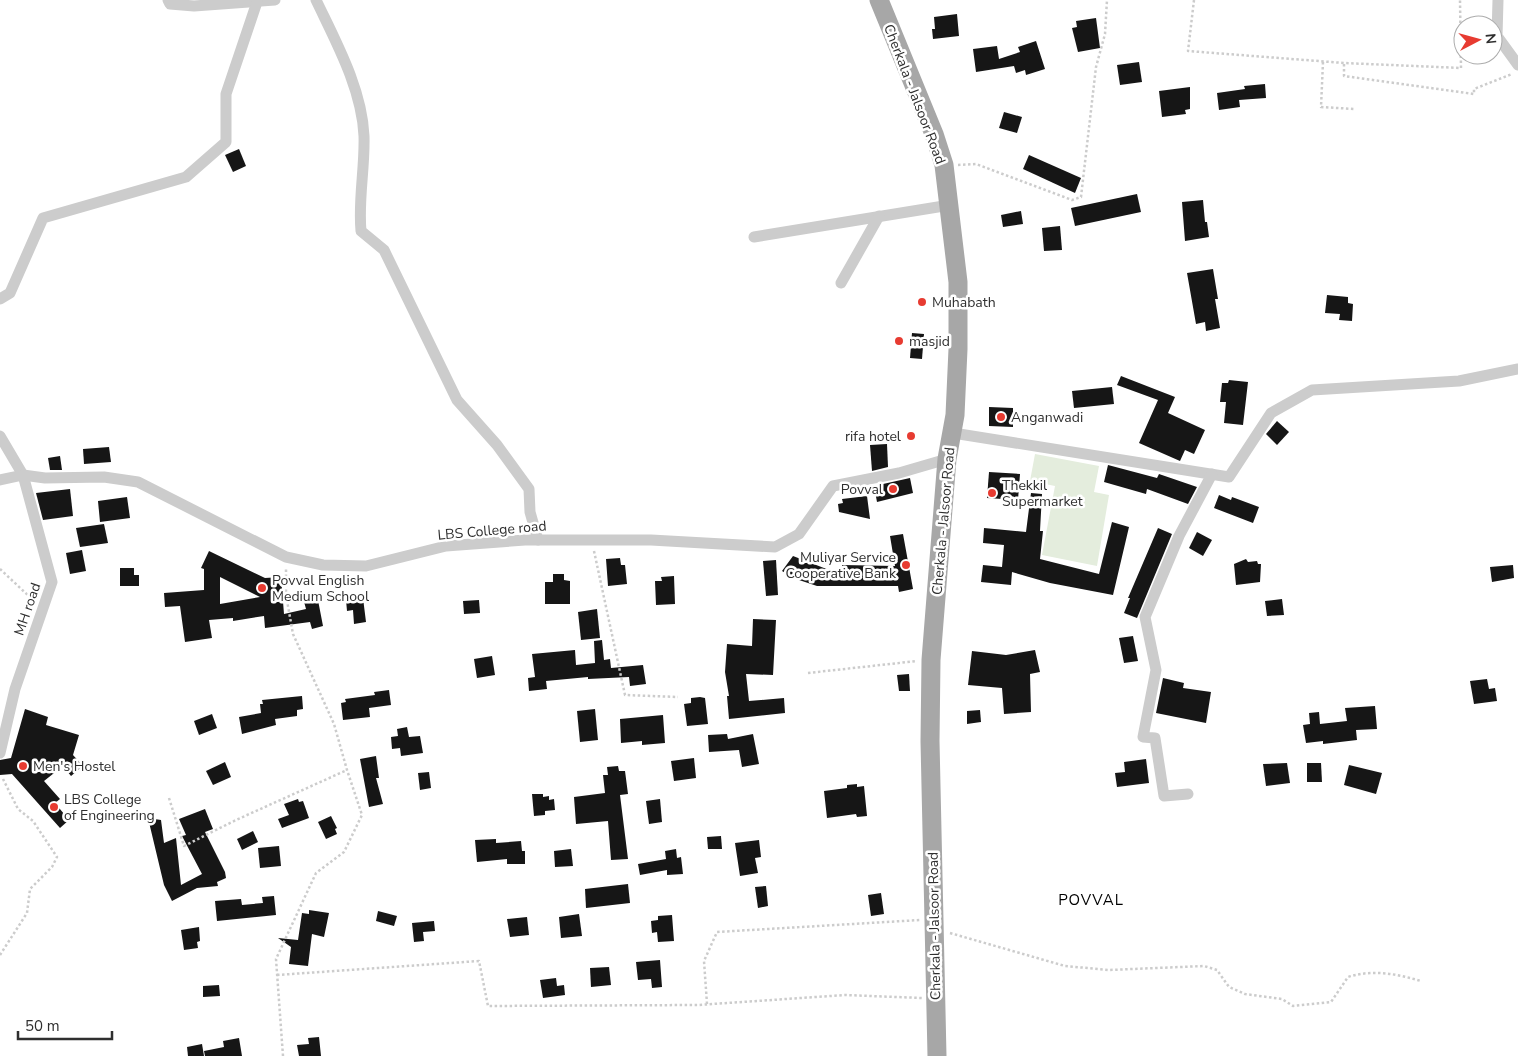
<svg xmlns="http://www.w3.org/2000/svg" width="1518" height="1056" font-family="'Nunito Sans',sans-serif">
	<rect width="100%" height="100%" fill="#fff"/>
	<path fill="#e4eddd" d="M 1035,454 L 1099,466 L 1094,492 L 1109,495 L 1097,566 L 1042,555 L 1055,486 L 1030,481 Z"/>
	<g fill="#161616" fill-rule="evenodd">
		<path d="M 957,14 L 959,36 L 933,39 L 932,29 L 935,29 L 934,17 Z"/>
		<path d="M 1096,18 L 1100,48 L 1078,52 L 1072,28 L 1077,27 L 1076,21 Z"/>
		<path d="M 1036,41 L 1045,69 L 1026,75 L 1025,70 L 1016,73 L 1014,66 L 976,72 L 973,49 L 997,46 L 999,59 L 1020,52 L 1018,47 Z"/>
		<path d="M 1139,62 L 1142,82 L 1120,85 L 1117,65 Z"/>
		<path d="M 1265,84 L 1266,98 L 1239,100 L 1240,107 L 1219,110 L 1217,93 L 1245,89 L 1244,86 Z"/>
		<path d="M 1190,87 L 1190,109 L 1185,110 L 1186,114 L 1162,117 L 1159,91 Z"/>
		<path d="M 1004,112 L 1022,117 L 1017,133 L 999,128 Z"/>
		<path d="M 239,149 L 246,166 L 233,172 L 225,155 Z"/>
		<path d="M 1029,155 L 1081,178 L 1075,193 L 1023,169 Z"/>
		<path d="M 1137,194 L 1141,212 L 1075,226 L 1071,208 Z"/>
		<path d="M 1203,200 L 1205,222 L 1207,222 L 1209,237 L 1185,241 L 1182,202 Z"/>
		<path d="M 1021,211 L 1023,224 L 1003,227 L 1001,215 Z"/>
		<path d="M 1060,226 L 1062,250 L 1044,251 L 1042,228 Z"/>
		<path d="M 1213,269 L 1218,299 L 1215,299 L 1220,328 L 1206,331 L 1205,322 L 1196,324 L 1187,273 Z"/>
		<path d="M 1327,295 L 1348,297 L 1348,303 L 1353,304 L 1352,321 L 1339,320 L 1340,314 L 1325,313 Z"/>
		<path d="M 912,333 L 924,334 L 922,359 L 910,358 Z"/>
		<path d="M 1121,376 L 1175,397 L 1168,413 L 1205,430 L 1194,454 L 1185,450 L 1180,461 L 1139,443 L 1158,400 L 1117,385 Z"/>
		<path d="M 1229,380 L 1248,382 L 1243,425 L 1224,423 L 1226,402 L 1220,402 L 1222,383 L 1228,383 Z"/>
		<path d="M 1112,387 L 1114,404 L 1074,408 L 1072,391 Z"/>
		<path d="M 989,407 L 1013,408 L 1013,427 L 989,426 Z"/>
		<path d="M 1277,421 L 1289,432 L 1277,445 L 1266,434 Z"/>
		<path d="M 887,444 L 888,467 L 872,471 L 870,445 Z"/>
		<path d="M 109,447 L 111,462 L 84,464 L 83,449 Z"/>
		<path d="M 60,456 L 62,470 L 50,470 L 48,458 Z"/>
		<path d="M 1108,465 L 1157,478 L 1159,474 L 1197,487 L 1188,504 L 1147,489 L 1146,494 L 1104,482 Z"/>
		<path d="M 989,472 L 1020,474 L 1018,500 L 987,498 Z"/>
		<path d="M 910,478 L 913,493 L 877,502 L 874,486 Z"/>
		<path d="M 70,489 L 73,516 L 43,520 L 36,493 Z"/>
		<path d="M 1031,493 L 1042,494 L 1040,531 L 1043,531 L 1040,559 L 1099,574 L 1112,522 L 1129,527 L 1113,595 L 1050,583 L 1012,572 L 1011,585 L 981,582 L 983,565 L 1002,567 L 1004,545 L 983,543 L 984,528 L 1026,532 Z"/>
		<path d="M 1219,495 L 1231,500 L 1232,497 L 1259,507 L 1253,523 L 1214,508 Z"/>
		<path d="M 867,496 L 870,519 L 839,512 L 838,504 L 843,503 L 842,499 Z"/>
		<path d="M 127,497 L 130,518 L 100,522 L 98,501 Z"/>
		<path d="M 104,524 L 108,543 L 80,547 L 76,528 Z"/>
		<path d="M 1158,528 L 1172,534 L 1137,618 L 1124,613 L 1130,598 L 1128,598 Z"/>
		<path d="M 1197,532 L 1212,540 L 1203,556 L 1189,548 Z"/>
		<path d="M 903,534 L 913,589 L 899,592 L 898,586 L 817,586 L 796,579 L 782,571 L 793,556 L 842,575 L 842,565 L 895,566 L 890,536 Z"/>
		<path d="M 82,550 L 86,571 L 70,574 L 66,553 Z"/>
		<path d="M 209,551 L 265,578 L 281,577 L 284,614 L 306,609 L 303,598 L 317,595 L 323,626 L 312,629 L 310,622 L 265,628 L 264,616 L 233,621 L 233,618 L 209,620 L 212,638 L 185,642 L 180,606 L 165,607 L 164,593 L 204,590 L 204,569 L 201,568 ZM 220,577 L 260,597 L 220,604 Z"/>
		<path d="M 620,558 L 621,565 L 625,565 L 627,584 L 608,586 L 606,559 Z"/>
		<path d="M 1246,559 L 1248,562 L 1257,561 L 1258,564 L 1261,564 L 1260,582 L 1236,585 L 1234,564 Z"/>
		<path d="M 776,560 L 778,595 L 766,596 L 763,561 Z"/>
		<path d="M 1513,565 L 1514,578 L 1492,582 L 1490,567 Z"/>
		<path d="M 120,568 L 134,568 L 134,575 L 139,575 L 139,586 L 120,586 Z"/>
		<path d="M 553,574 L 564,574 L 564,580 L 570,581 L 570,604 L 545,604 L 545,582 L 553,582 Z"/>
		<path d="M 674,576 L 675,604 L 656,605 L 655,581 L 662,581 L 661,577 Z"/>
		<path d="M 363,598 L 366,622 L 354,624 L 353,610 L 347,611 L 346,600 Z"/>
		<path d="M 1282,599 L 1284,615 L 1267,616 L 1265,601 Z"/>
		<path d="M 479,600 L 480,613 L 464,614 L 463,601 Z"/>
		<path d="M 597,609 L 600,638 L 581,640 L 578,612 Z"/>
		<path d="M 753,619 L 776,620 L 773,675 L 746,674 L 749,701 L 784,698 L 785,713 L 729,719 L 727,696 L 729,696 L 725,672 L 727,644 L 752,646 Z"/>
		<path d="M 1133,636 L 1138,661 L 1124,663 L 1119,638 Z"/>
		<path d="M 602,640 L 604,660 L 610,659 L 611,668 L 643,665 L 646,684 L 630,686 L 629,677 L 588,679 L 588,677 L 546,681 L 547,689 L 529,691 L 528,678 L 535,677 L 532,654 L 575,650 L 576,665 L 595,663 L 594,641 Z"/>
		<path d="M 1035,650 L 1040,672 L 1030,674 L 1031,712 L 1004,714 L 1002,688 L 968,685 L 972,651 L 1006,655 Z"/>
		<path d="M 492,656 L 495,675 L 477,678 L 474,659 Z"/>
		<path d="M 909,674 L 910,691 L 899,691 L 897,675 Z"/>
		<path d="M 1163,678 L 1184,683 L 1183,688 L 1211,692 L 1206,723 L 1156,713 Z"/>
		<path d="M 1487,679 L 1489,689 L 1495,688 L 1497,701 L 1474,704 L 1470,681 Z"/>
		<path d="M 389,690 L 391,705 L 369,708 L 370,717 L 343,720 L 341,703 L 346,702 L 345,699 L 375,695 L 374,692 Z"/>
		<path d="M 302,696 L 303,709 L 297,710 L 297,716 L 275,719 L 276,725 L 242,734 L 239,717 L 261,713 L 260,704 L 263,704 L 262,700 Z"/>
		<path d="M 700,697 L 705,698 L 708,724 L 687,726 L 684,704 L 691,703 L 691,698 Z"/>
		<path d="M 1375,706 L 1377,729 L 1356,730 L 1357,740 L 1323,744 L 1323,741 L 1306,743 L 1303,725 L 1310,724 L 1309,713 L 1319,712 L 1320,724 L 1347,721 L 1345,708 Z"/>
		<path d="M 25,709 L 48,717 L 46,725 L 79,735 L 73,755 L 83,766 L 71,776 L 63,766 L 44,781 L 60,799 L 55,803 L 69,820 L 60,828 L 12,774 L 0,775 L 0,760 L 11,758 Z"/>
		<path d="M 595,709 L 598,740 L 580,742 L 577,711 Z"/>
		<path d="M 980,710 L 981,722 L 967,724 L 967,711 Z"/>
		<path d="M 212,714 L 217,728 L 199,735 L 194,721 Z"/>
		<path d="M 663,715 L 665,743 L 642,745 L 642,741 L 621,743 L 620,719 Z"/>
		<path d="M 407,727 L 409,737 L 420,736 L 423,753 L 401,756 L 400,748 L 392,749 L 391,737 L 398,736 L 397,729 Z"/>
		<path d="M 727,734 L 728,739 L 753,734 L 759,764 L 742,767 L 739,750 L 709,752 L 708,735 Z"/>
		<path d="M 376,756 L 379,778 L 376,778 L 383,804 L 369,807 L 360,759 Z"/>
		<path d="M 694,758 L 696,778 L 674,781 L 671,761 Z"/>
		<path d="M 1146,759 L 1149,783 L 1117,787 L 1115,773 L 1125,772 L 1124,762 Z"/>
		<path d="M 225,762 L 231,777 L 213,785 L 206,771 Z"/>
		<path d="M 1287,763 L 1290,783 L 1266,786 L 1263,764 Z"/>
		<path d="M 1307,763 L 1321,763 L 1322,782 L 1307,782 Z"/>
		<path d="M 1349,765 L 1382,773 L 1376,794 L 1344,785 Z"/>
		<path d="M 618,766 L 619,771 L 625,771 L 628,794 L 620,795 L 628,859 L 611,860 L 608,821 L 576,824 L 574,797 L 605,793 L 603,775 L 608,775 L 607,767 Z"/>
		<path d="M 429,772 L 431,788 L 420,790 L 418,773 Z"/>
		<path d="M 857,784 L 857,787 L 864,786 L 867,816 L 857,817 L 856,814 L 827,818 L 824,791 L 847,788 L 847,785 Z"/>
		<path d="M 532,794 L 543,794 L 543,797 L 549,796 L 549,800 L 554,799 L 555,810 L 545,811 L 545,815 L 534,816 Z"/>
		<path d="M 298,799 L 299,802 L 303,801 L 309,818 L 282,828 L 278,819 L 289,815 L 284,804 Z"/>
		<path d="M 660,799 L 662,822 L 649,824 L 646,801 Z"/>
		<path d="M 205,809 L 213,829 L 205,832 L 225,872 L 226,878 L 217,882 L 218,886 L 197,888 L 172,901 L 164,885 L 148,818 L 161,820 L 164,843 L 176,838 L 181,885 L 202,874 L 182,836 L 186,835 L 179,819 Z"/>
		<path d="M 331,816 L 337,828 L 335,829 L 337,834 L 326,839 L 318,822 Z"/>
		<path d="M 253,831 L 258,842 L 242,850 L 237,839 Z"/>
		<path d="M 721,836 L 722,849 L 708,849 L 707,837 Z"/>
		<path d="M 496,839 L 496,843 L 521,841 L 522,851 L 525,851 L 525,864 L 507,864 L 507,859 L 477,862 L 475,840 Z"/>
		<path d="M 759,840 L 761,857 L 755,858 L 758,873 L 740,876 L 735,843 Z"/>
		<path d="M 279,846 L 281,866 L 260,868 L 258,848 Z"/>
		<path d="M 571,849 L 573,866 L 555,867 L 554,851 Z"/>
		<path d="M 676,849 L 677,858 L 681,857 L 683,874 L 667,875 L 667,870 L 640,875 L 638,864 L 666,859 L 665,851 Z"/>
		<path d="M 628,884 L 630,903 L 586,908 L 585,889 Z"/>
		<path d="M 766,886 L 768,906 L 758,908 L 755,887 Z"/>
		<path d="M 881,893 L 884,914 L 871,916 L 868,895 Z"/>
		<path d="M 274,896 L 276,915 L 217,921 L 215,901 L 241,899 L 242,905 L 263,903 L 262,897 Z"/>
		<path d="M 309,910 L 329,913 L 324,937 L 312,934 L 308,966 L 289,964 L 291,947 L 278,938 L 298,940 L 302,913 L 309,914 Z"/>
		<path d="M 378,911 L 397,916 L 394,926 L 376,921 Z"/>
		<path d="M 579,914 L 582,936 L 561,938 L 559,917 Z"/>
		<path d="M 672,915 L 674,941 L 658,942 L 657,932 L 652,933 L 651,921 L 658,920 L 658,916 Z"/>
		<path d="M 527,917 L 529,935 L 510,937 L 507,919 Z"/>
		<path d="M 434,921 L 435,931 L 423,932 L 424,941 L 414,942 L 412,923 Z"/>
		<path d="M 199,927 L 200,941 L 197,942 L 198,948 L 184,950 L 181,930 Z"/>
		<path d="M 660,960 L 662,987 L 652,988 L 651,979 L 638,980 L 636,962 Z"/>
		<path d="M 609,967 L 611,985 L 591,987 L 590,968 Z"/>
		<path d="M 556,978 L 557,986 L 564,985 L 565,995 L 543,998 L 540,980 Z"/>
		<path d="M 219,985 L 220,996 L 203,997 L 203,986 Z"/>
		<path d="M 319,1037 L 321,1056 L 299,1056 L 297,1045 L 309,1044 L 308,1038 Z"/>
		<path d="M 239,1038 L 242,1056 L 205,1056 L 204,1051 L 224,1047 L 223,1041 Z"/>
		<path d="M 202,1044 L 204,1056 L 188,1056 L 187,1047 Z"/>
	</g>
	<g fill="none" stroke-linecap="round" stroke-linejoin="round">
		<g stroke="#ccc" stroke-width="2.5" stroke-dasharray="2.5 2.5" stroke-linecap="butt">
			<path d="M 1194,0 L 1188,51 L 1344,63 L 1461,68 L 1460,0"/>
			<path d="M 1323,62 L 1321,107 L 1354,109"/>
			<path d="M 1344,64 L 1344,76 L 1474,94 L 1474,89 L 1512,74"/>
			<path d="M 958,165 L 976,164 L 1072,200 L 1081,197 L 1096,67 L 1105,34 L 1107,0"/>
			<path d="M 594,551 L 625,695 L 678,697"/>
			<path d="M 0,569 L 33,600"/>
			<path d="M 808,673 L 917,661"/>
			<path d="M 169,798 L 184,846 L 236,820 L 347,770"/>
			<path d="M 950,933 L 1065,966 L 1109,970 L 1204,966 L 1217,970 L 1229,987 L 1245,994 L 1282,999 L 1293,1006 L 1331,1002 L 1348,977 C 1373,969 1397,974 1421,981"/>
			<path d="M 0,955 L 27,913 L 30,889 L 52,867 L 57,857 L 33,821 L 18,809 L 3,779"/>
			<path d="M 277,975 L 479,961 L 488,1006 L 698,1005 L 845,995 L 922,998"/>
			<path d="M 707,1004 L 704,961 L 717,932 L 920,920"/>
			<path d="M 283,1056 L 276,959 L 316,873 L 344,852 L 362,815 L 347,770 L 334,724 L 293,634 L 286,595 L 286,568"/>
		</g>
		<g stroke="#ccc" stroke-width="11">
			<path d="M 168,0 L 170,4 L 194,6 L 275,0"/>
			<path d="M 316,0 C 336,42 362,89 364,136 C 365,168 358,200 361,231 L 384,250 L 457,400 L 497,445 L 529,489 L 530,512 L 538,540"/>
			<path d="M 1498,0 L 1497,36 L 1518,65"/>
			<path d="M 754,237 L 950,205"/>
			<path d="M 841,283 L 879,216"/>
			<path d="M 0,299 L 10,293 L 43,218 L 186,177 L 226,142 L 226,94 L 257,2"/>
			<path d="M 953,433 L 1229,477 L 1271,413 L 1312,390 L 1459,381 L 1518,369"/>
			<path d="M 0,436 L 23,475 L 52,582 L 15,689 L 0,753"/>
			<path d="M 0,480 L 23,475 L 45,478 L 104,477 L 138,482 L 286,557 L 323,565 L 366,566 L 446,546 L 525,540 L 651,540 L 775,547 L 799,534 L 833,486 L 899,473 L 947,459"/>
			<path d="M 1188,794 L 1164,796 L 1155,738 L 1143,737 L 1156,670 L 1145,617 L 1179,536 L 1212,474"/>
		</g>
		<path stroke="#a7a7a7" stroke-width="19" d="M 879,0 L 934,134 L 944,165 L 958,282 L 958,349 L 955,415 L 947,459 L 931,660 L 930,741 L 937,1056"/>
	</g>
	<g fill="#e73b31" stroke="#fff" stroke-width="2">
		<circle cx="922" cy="302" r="5"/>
		<circle cx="899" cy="341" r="5"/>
		<circle cx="1001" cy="417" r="5"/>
		<circle cx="911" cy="436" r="5"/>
		<circle cx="893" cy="489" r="5"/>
		<circle cx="992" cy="493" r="5"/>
		<circle cx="906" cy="565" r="5"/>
		<circle cx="262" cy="588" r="5"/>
		<circle cx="23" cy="766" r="5"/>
		<circle cx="54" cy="807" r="5"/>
	</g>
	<g text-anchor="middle" stroke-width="5" stroke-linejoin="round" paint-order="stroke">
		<g font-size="14" fill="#2f2f2f" stroke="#fff">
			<text transform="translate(915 94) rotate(69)" y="5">Cherkala - Jalsoor Road</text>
			<text transform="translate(943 521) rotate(-85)" y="5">Cherkala - Jalsoor Road</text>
			<text transform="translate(492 530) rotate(-5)" y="5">LBS College road</text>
			<text transform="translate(27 609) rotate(-71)" y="5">MH road</text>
			<text transform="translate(934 926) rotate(-91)" y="5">Cherkala - Jalsoor Road</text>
		</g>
		<g font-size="14" fill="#2f2f2f" stroke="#fff" text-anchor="start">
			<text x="932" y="307">Muhabath</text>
			<text x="909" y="346">masjid</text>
			<text x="1011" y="422">Anganwadi</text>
			<text x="901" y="441" text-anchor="end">rifa hotel</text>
			<text x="1002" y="490">Thekkil<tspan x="1002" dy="16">Supermarket</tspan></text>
			<text x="883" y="494" text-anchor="end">Povval</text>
			<text x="896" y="562" text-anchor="end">Muliyar Service<tspan x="896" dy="16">Cooperative Bank</tspan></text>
			<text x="272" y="585">Povval English<tspan x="272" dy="16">Medium School</tspan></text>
			<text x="33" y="771">Men's Hostel</text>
			<text x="64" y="804">LBS College<tspan x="64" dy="16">of Engineering</tspan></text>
		</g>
		<g font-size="15" letter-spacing="1" fill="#000" stroke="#fff">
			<text x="1091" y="905">POVVAL</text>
		</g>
	</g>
	<g transform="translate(1478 40) rotate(84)"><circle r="24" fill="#ffffff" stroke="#acacac"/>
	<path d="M0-4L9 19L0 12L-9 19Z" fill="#e73b31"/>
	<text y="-8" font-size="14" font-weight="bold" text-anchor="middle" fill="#2f2f2f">N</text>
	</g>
	<path d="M18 1031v8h94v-8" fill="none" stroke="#2f2f2f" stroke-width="2.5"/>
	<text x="25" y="1031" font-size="15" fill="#2f2f2f" stroke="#ffffff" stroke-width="4" paint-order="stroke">50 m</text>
</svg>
